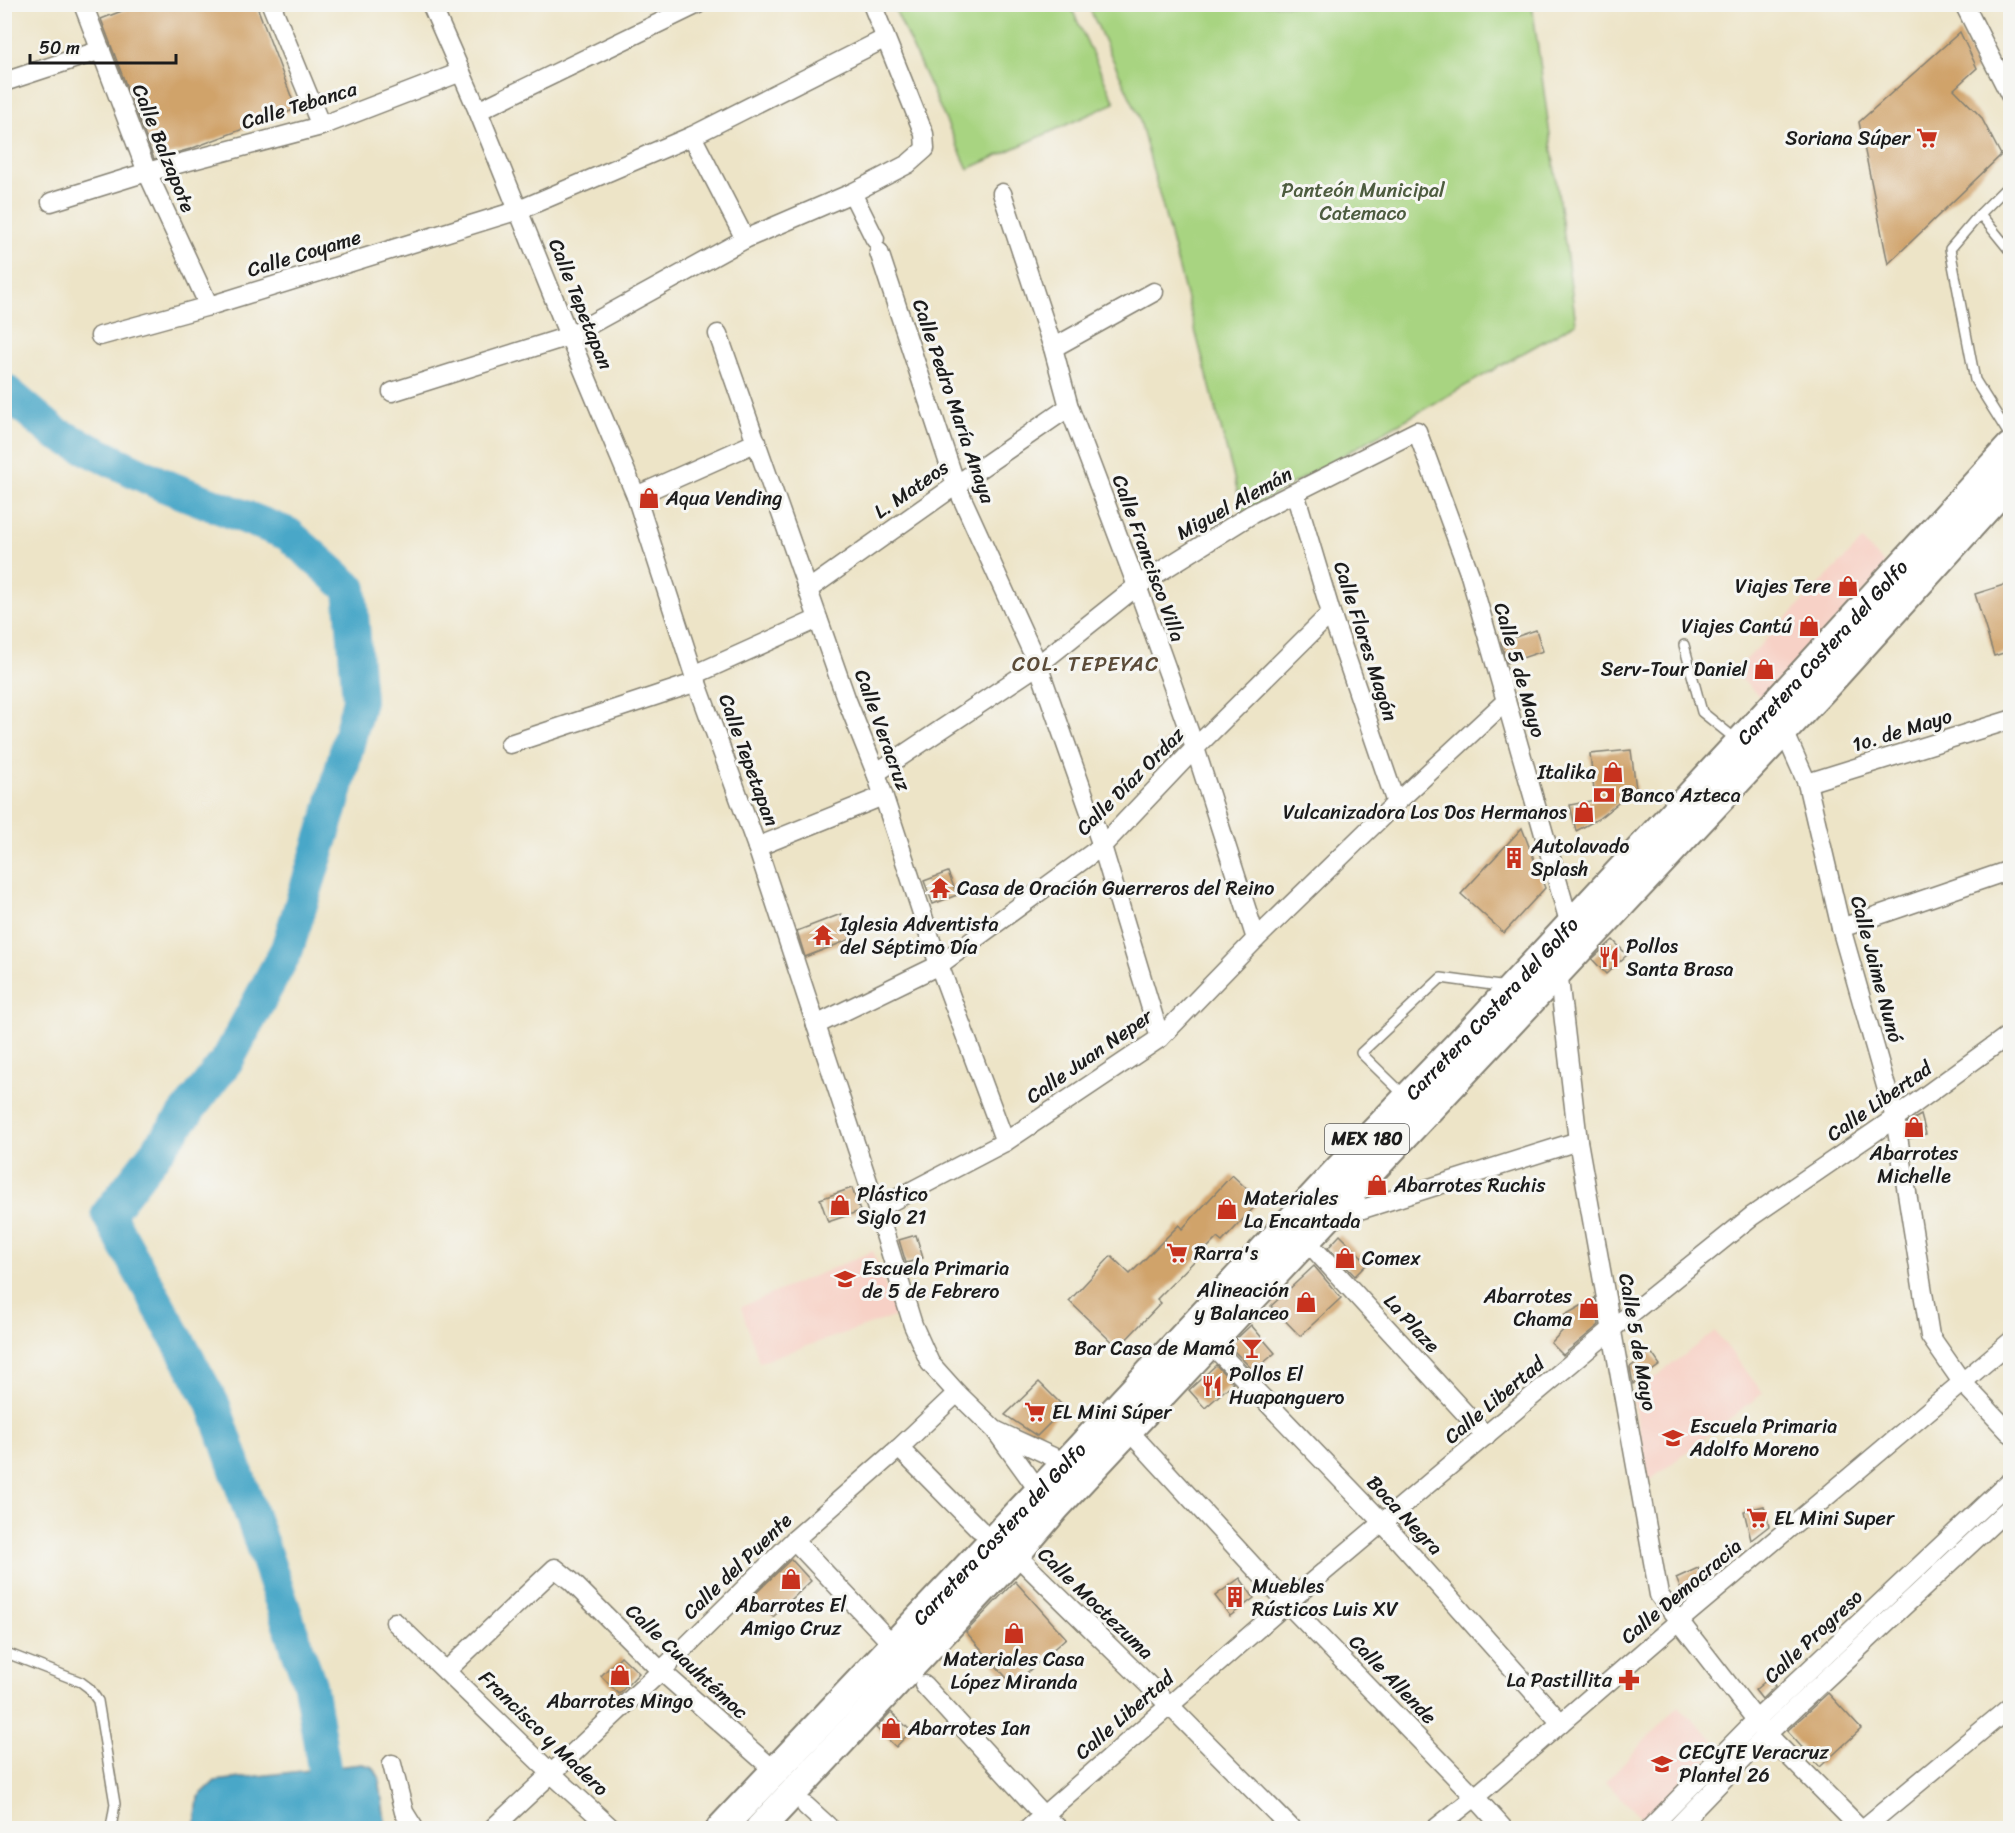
<svg xmlns="http://www.w3.org/2000/svg" width="2015" height="1833" font-family="Sriracha,sans-serif">
	<rect width="100%" height="100%" fill="#f6f6f2"/>
	<filter id="ink" filterUnits="userSpaceOnUse"><feTurbulence type="fractalNoise" baseFrequency=".0167" numOctaves="2"/><feDisplacementMap in="SourceGraphic" scale="12" xChannelSelector="R" yChannelSelector="G"/><feConvolveMatrix kernelMatrix="1 2 1 2 8 2 1 2 1" color-interpolation-filters="sRGB"/></filter>
	<filter id="wash" filterUnits="userSpaceOnUse"><feTurbulence type="fractalNoise" baseFrequency=".008" numOctaves="4" result="noise"/><feDisplacementMap in="SourceGraphic" scale="24" xChannelSelector="R" yChannelSelector="G"/><feGaussianBlur stdDeviation="1.35" result="paint"/><feColorMatrix in="noise" values="0 0 0 0 0 0 0 0 0 0 0 0 0 0 0 0 0 1.4 0 .05"/><feComposite in="paint" operator="in"/></filter>
	<g filter="url(#wash)">
		<rect width="100%" height="100%" fill="#ede4c7"/>
		<g fill="#f7d1c6">
			<path d="M 1862,541 L 1889,568 L 1761,698 L 1734,672 Z"/>
			<path d="M 873,1251 L 896,1316 L 759,1362 L 741,1307 Z"/>
			<path d="M 1715,1331 L 1763,1393 L 1649,1481 L 1632,1395 Z"/>
			<path d="M 1678,1706 L 1720,1746 L 1647,1823 L 1605,1782 Z"/>
		</g>
		<g fill="#a8d481" stroke="#62784e" stroke-width="1.5">
			<path d="M 893,5 L 1070,5 L 1115,103 L 968,169 Z"/>
			<path d="M 1088,5 L 1532,5 L 1576,323 L 1243,512 L 1139,117 Z"/>
		</g>
		<path fill="#4aa7c8" stroke="#336272" stroke-width="1.5" d="M 362,1764 L 373,1767 L 379,1777 L 386,1828 L 195,1828 L 198,1797 L 215,1781 Z"/>
		<g fill="none" stroke-linecap="round" stroke-linejoin="round">
			<path stroke="#4aa7c8" stroke-width="34" d="M 4,390 L 55,433 L 163,485 L 288,534 L 350,589 L 359,700 L 332,806 L 287,949 L 228,1059 L 108,1214 L 214,1406 L 310,1685 L 324,1768"/>
		</g>
		<g id="blocks">
			<g fill="#d0a36b">
				<path d="M 140,4 L 256,4 L 296,109 L 190,149 L 154,159 L 101,19 Z"/>
				<path d="M 1960,32 L 1977,68 L 1954,89 L 1981,117 L 2001,155 L 1888,264 L 1859,122 Z"/>
				<path d="M 2010,583 L 2010,651 L 1994,656 L 1975,594 Z"/>
				<path d="M 1536,630 L 1543,651 L 1507,663 L 1501,642 Z"/>
				<path d="M 1174,735 L 1182,745 L 1171,757 L 1161,745 Z"/>
				<path d="M 1631,750 L 1636,789 L 1598,819 L 1576,831 L 1570,805 L 1595,800 L 1590,754 Z"/>
				<path d="M 1522,828 L 1545,888 L 1504,933 L 1461,894 Z"/>
				<path d="M 948,872 L 957,895 L 933,904 L 924,881 Z"/>
				<path d="M 841,914 L 851,939 L 805,957 L 797,931 Z"/>
				<path d="M 1613,940 L 1627,955 L 1606,974 L 1592,959 Z"/>
				<path d="M 1921,1115 L 1926,1134 L 1910,1138 L 1907,1123 Z"/>
				<path d="M 1232,1175 L 1260,1201 L 1222,1242 L 1217,1238 L 1157,1299 L 1161,1303 L 1118,1348 L 1069,1301 L 1111,1256 L 1130,1274 L 1179,1225 L 1182,1229 Z"/>
				<path d="M 852,1188 L 860,1211 L 828,1222 L 820,1199 Z"/>
				<path d="M 916,1235 L 923,1258 L 906,1263 L 899,1240 Z"/>
				<path d="M 1340,1235 L 1368,1263 L 1355,1276 L 1328,1248 Z"/>
				<path d="M 1314,1266 L 1341,1298 L 1300,1336 L 1271,1306 Z"/>
				<path d="M 1595,1298 L 1599,1325 L 1563,1355 L 1551,1343 L 1566,1327 L 1558,1319 Z"/>
				<path d="M 1251,1325 L 1275,1353 L 1254,1371 L 1233,1350 L 1235,1348 L 1231,1344 Z"/>
				<path d="M 1651,1352 L 1660,1365 L 1633,1384 L 1630,1367 Z"/>
				<path d="M 1216,1365 L 1233,1383 L 1205,1408 L 1189,1390 Z"/>
				<path d="M 1039,1382 L 1065,1408 L 1037,1436 L 1005,1415 Z"/>
				<path d="M 1764,1506 L 1769,1526 L 1751,1540 L 1744,1511 Z"/>
				<path d="M 791,1559 L 811,1581 L 773,1617 L 753,1596 Z"/>
				<path d="M 1698,1568 L 1705,1584 L 1683,1594 L 1676,1578 Z"/>
				<path d="M 1240,1578 L 1254,1598 L 1230,1616 L 1215,1596 Z"/>
				<path d="M 1015,1581 L 1066,1638 L 1013,1685 L 966,1632 Z"/>
				<path d="M 621,1656 L 639,1673 L 619,1694 L 601,1676 Z"/>
				<path d="M 1769,1678 L 1775,1686 L 1762,1699 L 1755,1690 Z"/>
				<path d="M 1828,1693 L 1861,1729 L 1820,1767 L 1787,1731 Z"/>
				<path d="M 891,1712 L 911,1731 L 896,1747 L 876,1728 Z"/>
			</g>
		</g>
	</g>
	<g filter="url(#ink)">
		<use href="#blocks" fill-opacity="0" stroke="#848072" stroke-width="1.5"/>
		<g fill="none" stroke-linecap="round" stroke-linejoin="round">
			<defs>
				<g id="lane">
					<path d="M 2010,184 L 1980,214 L 1950,249 L 1975,380 L 2010,436"/>
					<path d="M 1980,214 L 2010,251"/>
					<path d="M 1684,645 L 1702,712 L 1738,741"/>
					<path d="M 1405,1096 L 1361,1053 L 1441,978 L 1507,987"/>
					<path d="M 4,1652 L 81,1682 L 89,1688 L 98,1701 L 115,1804 L 111,1828"/>
				</g>
				<g id="street">
					<path d="M 83,4 L 147,172 L 209,306"/>
					<path d="M 271,4 L 321,126"/>
					<path d="M 431,4 L 478,111 L 569,336 L 636,496 L 694,675 L 757,847 L 877,1209 L 913,1325 L 930,1363 L 957,1393 L 995,1430 L 1039,1491 L 1047,1498"/>
					<path d="M 1964,4 L 2010,95"/>
					<path d="M 4,82 L 101,50"/>
					<path d="M 478,111 L 698,4"/>
					<path d="M 692,136 L 745,239"/>
					<path d="M 852,193 L 875,239"/>
					<path d="M 1002,193 L 1053,348 L 1069,407 L 1137,586 L 1195,748 L 1256,939"/>
					<path d="M 51,202 L 147,172 L 321,126 L 461,72"/>
					<path d="M 879,252 L 956,485 L 1038,665 L 1102,846 L 1160,1038"/>
					<path d="M 718,334 L 846,698 L 876,773 L 939,965 L 1005,1142"/>
					<path d="M 100,336 L 209,306 L 519,210 L 692,136 L 884,39"/>
					<path d="M 1053,348 L 1154,292"/>
					<path d="M 392,392 L 569,336 L 745,239 L 852,193 L 908,164 L 925,149 L 924,134 L 872,4"/>
					<path d="M 1295,493 L 1331,613 L 1396,803"/>
					<path d="M 636,496 L 757,442"/>
					<path d="M 809,589 L 956,485 L 1069,407"/>
					<path d="M 694,675 L 818,619"/>
					<path d="M 1777,725 L 1784,731 L 1807,783 L 1841,928 L 1895,1118 L 1930,1336 L 1962,1382 L 2010,1433"/>
					<path d="M 510,744 L 697,682"/>
					<path d="M 876,773 L 1038,665 L 1137,586 L 1252,514 L 1417,431 L 1470,575 L 1570,925"/>
					<path d="M 1807,783 L 2010,720"/>
					<path d="M 757,847 L 883,796"/>
					<path d="M 1841,928 L 2010,870"/>
					<path d="M 1558,970 L 1578,1141 L 1659,1595 L 1767,1734 L 1860,1828"/>
					<path d="M 816,1025 L 939,965 L 1102,846 L 1195,748 L 1331,613"/>
					<path d="M 877,1209 L 1005,1142 L 1160,1038 L 1256,939 L 1396,803 L 1506,701"/>
					<path d="M 1328,1220 L 1578,1141"/>
					<path d="M 1305,1239 L 1486,1436"/>
					<path d="M 1209,1342 L 1383,1523 L 1561,1723"/>
					<path d="M 1128,1430 L 1287,1603 L 1475,1797 L 1503,1828"/>
					<path d="M 997,1431 L 1066,1463 L 1071,1468"/>
					<path d="M 899,1448 L 979,1529"/>
					<path d="M 794,1540 L 894,1646"/>
					<path d="M 1009,1548 L 1169,1705 L 1291,1828"/>
					<path d="M 395,1622 L 551,1773 L 611,1828"/>
					<path d="M 446,1671 L 555,1568 L 571,1581 L 661,1671 L 775,1771"/>
					<path d="M 924,1685 L 1043,1815 L 1058,1828"/>
					<path d="M 392,1764 L 404,1812 L 414,1828"/>
					<path d="M 806,1806 L 830,1828"/>
					<path d="M 493,1828 L 661,1671 L 794,1540 L 899,1448 L 957,1393"/>
					<path d="M 1029,1828 L 1287,1603 L 1613,1328 L 1752,1216 L 1895,1118 L 2010,1034"/>
					<path d="M 1436,1828 L 1475,1797 L 1679,1621 L 2010,1342"/>
					<path d="M 1650,1828 L 1756,1720 L 2010,1481"/>
					<path d="M 1676,1828 L 1767,1734 L 2010,1507"/>
					<path d="M 1864,1828 L 2010,1707"/>
				</g>
				<g id="primary">
					<path id="s1" d="M 721,1828 L 1066,1463 L 1339,1169 L 1481,1021 L 1765,715 L 2010,447"/>
					<path d="M 760,1828 L 1015,1555 L 1056,1507 L 1823,689 L 2010,482"/>
				</g>
			</defs>
			<use href="#lane" stroke="#848072" stroke-width="12"/>
			<use href="#street" stroke="#848072" stroke-width="21"/>
			<use href="#primary" stroke="#848072" stroke-width="32"/>
			<use href="#lane" stroke="#fff" stroke-width="9"/>
			<use href="#street" stroke="#fff" stroke-width="18"/>
			<use href="#primary" stroke="#fff" stroke-width="28"/>
		</g>
	</g>
	<defs>
		<symbol id="supermarket-bare" viewBox="-9 -9 18 18"><path d="M-6-5.5h2.5l.6 2H6L4.5 2H-2.5L-4.4-4H-6ZM-1.5 3.2a1.3 1.3 0 1 0 .1 0ZM3 3.2a1.3 1.3 0 1 0 .1 0Z" fill="#c8321e" stroke="#f6f6f2" stroke-width="2.5" paint-order="stroke"/></symbol>
		<symbol id="shop-bare" viewBox="-9 -9 18 18"><path d="M-5-2.5h2.3a2.7 3.5 0 0 1 5.4 0H5L5.5 6h-11ZM-1.5-2.5h3a1.5 2.3 0 0 0-3 0Z" fill="#c8321e" stroke="#f6f6f2" stroke-width="2.5" paint-order="stroke"/></symbol>
		<symbol id="bank-bare" viewBox="-9 -9 18 18"><path d="M-6-4H6V4H-6ZM0-2.3a2.3 2.3 0 1 0 0 4.6a2.3 2.3 0 1 0 0-4.6Z" fill="#c8321e" stroke="#f6f6f2" stroke-width="2.5" paint-order="stroke"/></symbol>
		<symbol id="building-bare" viewBox="-9 -9 18 18"><path d="M-4-6H4V6H1V3H-1V6H-4ZM-2.5-4.3h1.7v1.8h-1.7ZM.8-4.3h1.7v1.8H.8ZM-2.5-1h1.7V.8h-1.7ZM.8-1h1.7V.8H.8Z" fill="#c8321e" stroke="#f6f6f2" stroke-width="2.5" paint-order="stroke"/></symbol>
		<symbol id="temple-bare" viewBox="-9 -9 18 18"><path d="M0-6L5-2H3V0L6.5 2.5H4V6H1.5V3h-3V6H-4V2.5H-6.5L-3 0V-2H-5Z" fill="#c8321e" stroke="#f6f6f2" stroke-width="2.5" paint-order="stroke"/></symbol>
		<symbol id="restaurant-bare" viewBox="-9 -9 18 18"><path d="M-5-6h1v4h1v-4h1v4h1v-4h1v5L-1.5 .5V6h-2V.5L-5-1ZM5-6V6H3V1.5H1.5Q1.5-4 5-6Z" fill="#c8321e" stroke="#f6f6f2" stroke-width="2.5" paint-order="stroke"/></symbol>
		<symbol id="school-bare" viewBox="-9 -9 18 18"><path d="M0-5L7-2L0 1L-7-2ZM-4 1L0 2.5L4 1V4Q0 6-4 4Z" fill="#c8321e" stroke="#f6f6f2" stroke-width="2.5" paint-order="stroke"/></symbol>
		<symbol id="bar-bare" viewBox="-9 -9 18 18"><path d="M-6-5H6L.8 .8V4.5H3.5V6h-7V4.5H-.8V.8Z" fill="#c8321e" stroke="#f6f6f2" stroke-width="2.5" paint-order="stroke"/></symbol>
		<symbol id="pharmacy-bare" viewBox="-9 -9 18 18"><path d="M-2-6h4v4h4v4h-4v4h-4v-4h-4v-4h4Z" fill="#c8321e" stroke="#f6f6f2" stroke-width="2.5" paint-order="stroke"/></symbol>
	</defs>
	<g fill-rule="evenodd">
		<use href="#supermarket-bare" x="1912" y="123" width="30" height="30"/>
		<use href="#shop-bare" x="634" y="483" width="30" height="30"/>
		<use href="#shop-bare" x="1833" y="571" width="30" height="30"/>
		<use href="#shop-bare" x="1794" y="611" width="30" height="30"/>
		<use href="#shop-bare" x="1749" y="654" width="30" height="30"/>
		<use href="#shop-bare" x="1598" y="757" width="30" height="30"/>
		<use href="#bank-bare" x="1589" y="780" width="30" height="30"/>
		<use href="#shop-bare" x="1569" y="797" width="30" height="30"/>
		<use href="#building-bare" x="1499" y="843" width="30" height="30"/>
		<use href="#temple-bare" x="925" y="873" width="30" height="30"/>
		<use href="#temple-bare" x="808" y="920" width="30" height="30"/>
		<use href="#restaurant-bare" x="1594" y="942" width="30" height="30"/>
		<use href="#shop-bare" x="1899" y="1112" width="30" height="30"/>
		<use href="#shop-bare" x="1362" y="1170" width="30" height="30"/>
		<use href="#shop-bare" x="825" y="1190" width="30" height="30"/>
		<use href="#shop-bare" x="1212" y="1194" width="30" height="30"/>
		<use href="#supermarket-bare" x="1162" y="1238" width="30" height="30"/>
		<use href="#shop-bare" x="1330" y="1243" width="30" height="30"/>
		<use href="#school-bare" x="830" y="1264" width="30" height="30"/>
		<use href="#shop-bare" x="1291" y="1287" width="30" height="30"/>
		<use href="#shop-bare" x="1574" y="1293" width="30" height="30"/>
		<use href="#bar-bare" x="1237" y="1333" width="30" height="30"/>
		<use href="#restaurant-bare" x="1197" y="1371" width="30" height="30"/>
		<use href="#supermarket-bare" x="1020" y="1397" width="30" height="30"/>
		<use href="#school-bare" x="1658" y="1423" width="30" height="30"/>
		<use href="#supermarket-bare" x="1742" y="1503" width="30" height="30"/>
		<use href="#shop-bare" x="776" y="1564" width="30" height="30"/>
		<use href="#building-bare" x="1220" y="1582" width="30" height="30"/>
		<use href="#shop-bare" x="999" y="1618" width="30" height="30"/>
		<use href="#shop-bare" x="605" y="1660" width="30" height="30"/>
		<use href="#pharmacy-bare" x="1614" y="1665" width="30" height="30"/>
		<use href="#shop-bare" x="876" y="1713" width="30" height="30"/>
		<use href="#school-bare" x="1647" y="1749" width="30" height="30"/>
	</g>
	<g text-anchor="middle" stroke-width="6" stroke-linejoin="round" paint-order="stroke">
		<rect fill="#f6f6f2" stroke="#5d5d5c" stroke-width="1.5" x="1325" y="1124" width="84" height="30" rx="4.5"/>
		<g font-size="18" font-weight="bold" fill="#1c1c1c">
			<text x="1367" y="1145">MEX 180</text>
		</g>
		<g font-size="20" fill="#1c1c1c" stroke="#f6f6f2">
			<text transform="translate(299 105) rotate(-17)" y="7">Calle Tebanca</text>
			<text transform="translate(164 148) rotate(68)" y="7">Calle Balzapote</text>
			<text transform="translate(304 253) rotate(-17)" y="7">Calle Coyame</text>
			<text transform="translate(581 304) rotate(68)" y="7">Calle Tepetapan</text>
			<text transform="translate(954 401) rotate(71)" y="7">Calle Pedro María Anaya</text>
			<text transform="translate(911 489) rotate(-35)" y="7">L. Mateos</text>
			<text transform="translate(1234 503) rotate(-29)" y="7">Miguel Alemán</text>
			<text transform="translate(1149 558) rotate(70)" y="7">Calle Francisco Villa</text>
			<text transform="translate(1366 641) rotate(72)" y="7">Calle Flores Magón</text>
			<text dy="7" stroke="none"><textPath href="#s1" startOffset="1611">Carretera Costera del Golfo</textPath></text>
			<text transform="translate(1520 670) rotate(74)" y="7">Calle 5 de Mayo</text>
			<text transform="translate(883 730) rotate(70)" y="7">Calle Veracruz</text>
			<text transform="translate(1902 730) rotate(-17)" y="7">1o. de Mayo</text>
			<text transform="translate(749 760) rotate(70)" y="7">Calle Tepetapan</text>
			<text transform="translate(1130 781) rotate(-45)" y="7">Calle Díaz Ordaz</text>
			<text transform="translate(1877 969) rotate(75)" y="7">Calle Jaime Nunó</text>
			<text dy="7" stroke="none"><textPath href="#s1" startOffset="1125">Carretera Costera del Golfo</textPath></text>
			<text transform="translate(1089 1056) rotate(-35)" y="7">Calle Juan Neper</text>
			<text transform="translate(1879 1101) rotate(-35)" y="7">Calle Libertad</text>
			<text transform="translate(1412 1323) rotate(47)" y="7">La Plaze</text>
			<text transform="translate(1638 1342) rotate(80)" y="7">Calle 5 de Mayo</text>
			<text transform="translate(1494 1400) rotate(-40)" y="7">Calle Libertad</text>
			<text transform="translate(1405 1515) rotate(47)" y="7">Boca Negra</text>
			<text dy="7" stroke="none"><textPath href="#s1" startOffset="405">Carretera Costera del Golfo</textPath></text>
			<text transform="translate(737 1566) rotate(-44)" y="7">Calle del Puente</text>
			<text transform="translate(1681 1591) rotate(-40)" y="7">Calle Democracia</text>
			<text transform="translate(1096 1603) rotate(44)" y="7">Calle Moctezuma</text>
			<text transform="translate(1813 1636) rotate(-43)" y="7">Calle Progreso</text>
			<text transform="translate(687 1661) rotate(43)" y="7">Calle Cuauhtémoc</text>
			<text transform="translate(1393 1679) rotate(46)" y="7">Calle Allende</text>
			<text transform="translate(1124 1715) rotate(-41)" y="7">Calle Libertad</text>
			<text transform="translate(544 1733) rotate(44)" y="7">Francisco y Madero</text>
		</g>
		<g font-size="20" fill="#1c1c1c" stroke="#f6f6f2" text-anchor="start">
			<text x="1910" y="145" text-anchor="end">Soriana Súper</text>
			<text x="666" y="505">Aqua Vending</text>
			<text x="1831" y="593" text-anchor="end">Viajes Tere</text>
			<text x="1792" y="633" text-anchor="end">Viajes Cantú</text>
			<text x="1747" y="676" text-anchor="end">Serv-Tour Daniel</text>
			<text x="1596" y="779" text-anchor="end">Italika</text>
			<text x="1621" y="802">Banco Azteca</text>
			<text x="1567" y="819" text-anchor="end">Vulcanizadora Los Dos Hermanos</text>
			<text x="1531" y="853">Autolavado<tspan x="1531" dy="23">Splash</tspan></text>
			<text x="957" y="895">Casa de Oración Guerreros del Reino</text>
			<text x="840" y="931">Iglesia Adventista<tspan x="840" dy="23">del Séptimo Día</tspan></text>
			<text x="1626" y="953">Pollos<tspan x="1626" dy="23">Santa Brasa</tspan></text>
			<text x="1914" y="1160" text-anchor="middle">Abarrotes<tspan x="1914" dy="23">Michelle</tspan></text>
			<text x="1394" y="1192">Abarrotes Ruchis</text>
			<text x="857" y="1201">Plástico<tspan x="857" dy="23">Siglo 21</tspan></text>
			<text x="1244" y="1205">Materiales<tspan x="1244" dy="23">La Encantada</tspan></text>
			<text x="1194" y="1260">Rarra's</text>
			<text x="1362" y="1265">Comex</text>
			<text x="862" y="1275">Escuela Primaria<tspan x="862" dy="23">de 5 de Febrero</tspan></text>
			<text x="1289" y="1297" text-anchor="end">Alineación<tspan x="1289" dy="23">y Balanceo</tspan></text>
			<text x="1572" y="1303" text-anchor="end">Abarrotes<tspan x="1572" dy="23">Chama</tspan></text>
			<text x="1235" y="1355" text-anchor="end">Bar Casa de Mamá</text>
			<text x="1229" y="1381">Pollos El<tspan x="1229" dy="23">Huapanguero</tspan></text>
			<text x="1052" y="1419">EL Mini Súper</text>
			<text x="1690" y="1433">Escuela Primaria<tspan x="1690" dy="23">Adolfo Moreno</tspan></text>
			<text x="1774" y="1525">EL Mini Super</text>
			<text x="1252" y="1593">Muebles<tspan x="1252" dy="23">Rústicos Luis XV</tspan></text>
			<text x="791" y="1612" text-anchor="middle">Abarrotes El<tspan x="791" dy="23">Amigo Cruz</tspan></text>
			<text x="1014" y="1666" text-anchor="middle">Materiales Casa<tspan x="1014" dy="23">López Miranda</tspan></text>
			<text x="1612" y="1687" text-anchor="end">La Pastillita</text>
			<text x="620" y="1708" text-anchor="middle">Abarrotes Mingo</text>
			<text x="908" y="1735">Abarrotes Ian</text>
			<text x="1679" y="1759">CECyTE Veracruz<tspan x="1679" dy="23">Plantel 26</tspan></text>
		</g>
		<g font-size="20" fill="#4d5c3f" stroke="#f6f6f2">
			<text x="1363" y="197">Panteón Municipal<tspan x="1363" dy="23">Catemaco</tspan></text>
		</g>
		<g font-size="21" letter-spacing="1.5" fill="#5b4b38" stroke="#f6f6f2">
			<text x="1086" y="671">COL. TEPEYAC</text>
		</g>
	</g>
	<rect width="2015" height="1833" fill="none" stroke="#f6f6f2" stroke-width="24"/>
	<path d="M30 54v9h146v-9" fill="none" stroke="#1c1c1c" stroke-width="3"/>
	<text x="39" y="54" font-size="18" fill="#1c1c1c" stroke="#f6f6f2" stroke-width="4.5" paint-order="stroke">50 m</text>
</svg>
